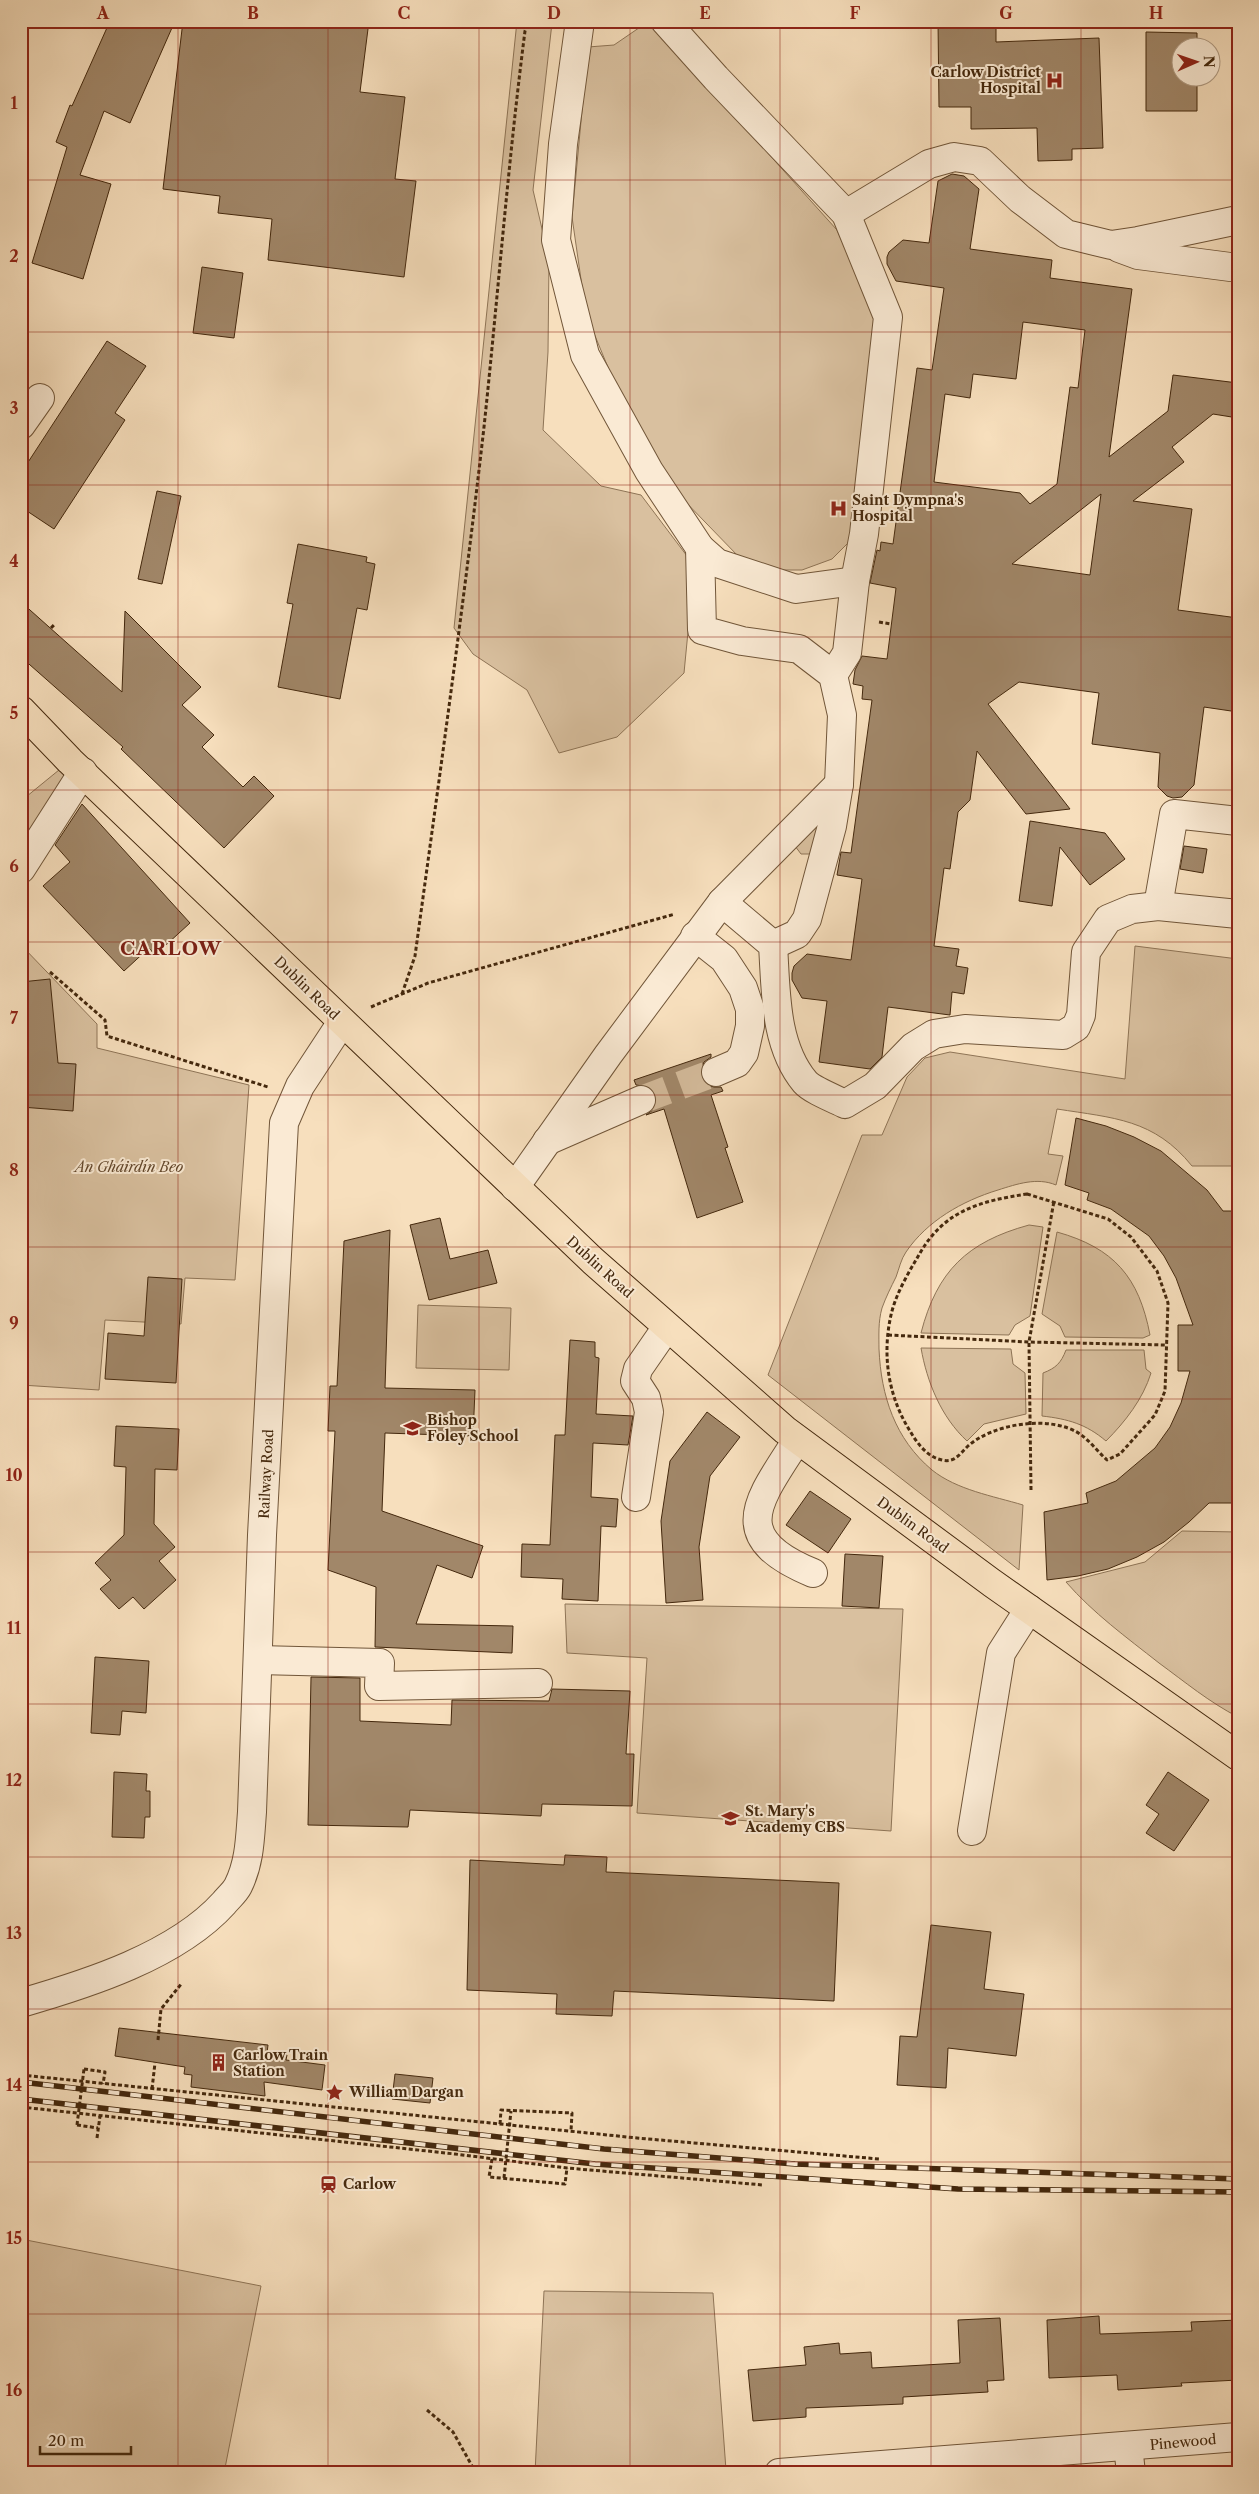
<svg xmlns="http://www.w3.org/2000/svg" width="1259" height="2494" font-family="'Libre Caslon Text',serif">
	<rect width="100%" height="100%" fill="#f7dfbd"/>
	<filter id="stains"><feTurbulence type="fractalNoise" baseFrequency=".004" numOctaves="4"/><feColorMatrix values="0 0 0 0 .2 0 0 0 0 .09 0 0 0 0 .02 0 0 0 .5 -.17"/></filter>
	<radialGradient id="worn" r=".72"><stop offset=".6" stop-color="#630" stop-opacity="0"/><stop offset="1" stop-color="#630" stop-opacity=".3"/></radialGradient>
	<g fill="#d9c09f" stroke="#8e7456">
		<path d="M 517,21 L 552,23 L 533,190 L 549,259 L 548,352 L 543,430 L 601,486 L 641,495 L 687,556 L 690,611 L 684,673 L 617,737 L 559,753 L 527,690 L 473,654 L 454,628 Z"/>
		<path d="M 649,21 L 837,230 L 875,316 L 856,515 L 849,542 L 832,559 L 802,570 L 773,570 L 738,556 L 675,491 L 619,394 L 586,314 L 572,217 L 588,47 L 614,45 Z"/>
		<path d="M 70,761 L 83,772 L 21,889 L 21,801 Z"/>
		<path d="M 822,810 L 811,854 L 801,854 L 795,846 Z"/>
		<path d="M 21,945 L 97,1024 L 97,1048 L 249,1085 L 235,1280 L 185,1278 L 181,1324 L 105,1320 L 99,1390 L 21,1385 Z"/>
		<path d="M 1135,946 L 1238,959 L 1238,1166 L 1192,1166 C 1154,1119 1114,1118 1057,1109 L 1048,1154 L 1063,1156 L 1056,1185 C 1037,1177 1017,1184 998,1190 C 962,1201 927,1221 906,1252 C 901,1259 899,1269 896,1277 C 891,1287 886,1297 882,1308 C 878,1322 879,1336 879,1349 C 881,1396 895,1439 932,1470 C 957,1490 993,1496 1023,1505 L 1019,1570 L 768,1375 L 862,1135 L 882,1135 L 907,1077 L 925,1058 L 950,1052 L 1125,1079 Z"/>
		<path d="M 1029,1225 L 1043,1227 L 1030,1316 L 1015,1325 L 1009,1335 L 921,1333 C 937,1271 967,1242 1029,1225 Z"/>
		<path d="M 1057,1232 C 1114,1248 1139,1277 1150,1335 L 1143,1338 L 1065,1337 L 1060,1326 L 1042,1314 Z"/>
		<path d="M 418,1305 L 511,1308 L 509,1370 L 416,1368 Z"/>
		<path d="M 921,1348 L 1011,1349 L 1013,1364 L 1025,1373 L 1026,1414 L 984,1424 L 967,1441 C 941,1417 927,1382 921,1348 Z"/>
		<path d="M 1066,1350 L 1144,1350 L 1146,1369 L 1151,1373 C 1143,1399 1125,1422 1106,1441 C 1086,1424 1068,1419 1042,1416 L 1043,1373 C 1056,1368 1061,1363 1066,1350 Z"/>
		<path d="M 1182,1531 L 1238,1532 L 1238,1717 C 1209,1702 1185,1682 1159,1663 C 1126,1637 1093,1613 1066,1582 L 1145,1562 Z"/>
		<path d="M 565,1604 L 903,1609 L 891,1831 L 637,1813 L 647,1658 L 567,1653 Z"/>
		<path d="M 21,2239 L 261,2286 L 224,2473 L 21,2473 Z"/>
		<path d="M 544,2291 L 713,2293 L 726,2470 L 535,2473 Z"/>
	</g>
	<g fill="#a18769" stroke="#44280d" fill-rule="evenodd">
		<path d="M 110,21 L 175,21 L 130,123 L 104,111 L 80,175 L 111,184 L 83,279 L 32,263 L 67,147 L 56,142 L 70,105 L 72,106 Z"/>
		<path d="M 183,21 L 369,21 L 360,92 L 405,97 L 395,179 L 416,181 L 404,277 L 268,260 L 272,219 L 218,213 L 220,196 L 163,189 Z"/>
		<path d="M 938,21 L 996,21 L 996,42 L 1099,38 L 1103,148 L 1072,149 L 1072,160 L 1038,161 L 1037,128 L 971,129 L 971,107 L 939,107 Z"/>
		<path d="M 1146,32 L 1197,33 L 1197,48 L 1182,48 L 1182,78 L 1197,78 L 1197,111 L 1146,111 Z"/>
		<path d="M 952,174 L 964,176 L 979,189 L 970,249 L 1052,260 L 1050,278 L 1132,289 L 1109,457 L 1168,411 L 1173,375 L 1238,383 L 1238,418 L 1213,414 L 1172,447 L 1184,462 L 1133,501 L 1192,509 L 1178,610 L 1238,618 L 1238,712 L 1204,707 L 1194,785 L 1182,797 L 1173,798 L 1167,796 L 1158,787 L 1160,753 L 1092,744 L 1099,693 L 1019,682 L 988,704 L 1070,809 L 1026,814 L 977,751 L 970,800 L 958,812 L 950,869 L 944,868 L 934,946 L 959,949 L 956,966 L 968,968 L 964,994 L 952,992 L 950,1015 L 888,1007 L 882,1057 L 870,1069 L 819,1062 L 827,1001 L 802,998 L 792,980 L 792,973 L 794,966 L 807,954 L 851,960 L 862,879 L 837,875 L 841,852 L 851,853 L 872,700 L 862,699 L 863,686 L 853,684 L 855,670 L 862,656 L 887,659 L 896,588 L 870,583 L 877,550 L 880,551 L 881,542 L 893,544 L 917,368 L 932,370 L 944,288 L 896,281 L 887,264 L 887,257 L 889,252 L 903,240 L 929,243 L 938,181 ZM 1023,322 L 1085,330 L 1078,388 L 1070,387 L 1057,484 L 1030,504 L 1020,493 L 934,482 L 945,394 L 970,398 L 973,374 L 1016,379 ZM 1101,494 L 1090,575 L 1012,564 Z"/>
		<path d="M 202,267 L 243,273 L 234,338 L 193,333 Z"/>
		<path d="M 107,341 L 146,366 L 115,413 L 125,420 L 54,529 L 21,507 L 21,473 Z"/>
		<path d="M 157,491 L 181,496 L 162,584 L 138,579 Z"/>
		<path d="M 298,544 L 367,557 L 366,562 L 375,564 L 367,610 L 357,608 L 340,699 L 278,687 L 293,604 L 287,603 Z"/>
		<path d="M 21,602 L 122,692 L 125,611 L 201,687 L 182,705 L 214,735 L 202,747 L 243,787 L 254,776 L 274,796 L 224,848 L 121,749 L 123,747 L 21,657 Z"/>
		<path d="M 82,804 L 190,923 L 155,955 L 149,948 L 124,971 L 43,886 L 70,862 L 55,845 Z"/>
		<path d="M 1030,821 L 1105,833 L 1125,859 L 1090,885 L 1060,847 L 1052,906 L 1019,901 Z"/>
		<path d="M 1184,846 L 1207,849 L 1203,873 L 1180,869 Z"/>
		<path d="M 50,979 L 58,1063 L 76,1064 L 73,1111 L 21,1107 L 21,1060 L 27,1061 L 21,1008 L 21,982 Z"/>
		<path d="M 711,1054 L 711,1057 L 704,1062 L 701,1070 L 702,1078 L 707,1085 L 714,1087 L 721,1087 L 723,1091 L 711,1095 L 728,1147 L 725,1148 L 743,1202 L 697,1218 L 664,1109 L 646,1115 L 654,1109 L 656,1102 L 655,1094 L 650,1087 L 636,1085 L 634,1080 Z"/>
		<path d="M 1076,1118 L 1106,1126 L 1134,1137 L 1161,1151 L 1207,1190 L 1223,1211 L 1238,1211 L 1238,1503 L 1209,1503 L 1189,1522 L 1164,1542 L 1137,1557 L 1108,1569 L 1078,1576 L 1047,1580 L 1044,1512 L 1088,1503 L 1086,1493 L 1116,1481 L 1155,1448 L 1170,1427 L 1181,1403 L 1190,1371 L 1178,1371 L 1178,1325 L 1193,1325 L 1176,1278 L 1164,1256 L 1149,1236 L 1111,1209 L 1087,1200 L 1089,1193 L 1065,1185 Z"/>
		<path d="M 440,1218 L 450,1259 L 488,1250 L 497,1283 L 429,1300 L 410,1225 Z"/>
		<path d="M 390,1230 L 385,1388 L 475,1390 L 473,1436 L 385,1433 L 382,1511 L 483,1546 L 472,1578 L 437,1565 L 416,1624 L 513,1626 L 512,1653 L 375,1647 L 376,1587 L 328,1570 L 335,1431 L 328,1431 L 330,1386 L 337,1386 L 344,1241 Z"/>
		<path d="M 148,1277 L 182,1279 L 176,1383 L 105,1379 L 108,1333 L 144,1336 Z"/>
		<path d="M 570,1340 L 595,1342 L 595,1357 L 599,1358 L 596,1414 L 633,1416 L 628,1445 L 593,1443 L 591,1497 L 618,1499 L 616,1527 L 601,1526 L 598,1601 L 562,1599 L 563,1579 L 521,1577 L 522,1544 L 550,1545 L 555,1435 L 565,1435 Z"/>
		<path d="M 707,1412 L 740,1437 L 710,1476 L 699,1547 L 703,1600 L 666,1603 L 661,1521 L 670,1461 Z"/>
		<path d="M 116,1426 L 179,1429 L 177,1470 L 155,1469 L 154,1524 L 175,1547 L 159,1561 L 176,1580 L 144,1609 L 133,1597 L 119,1609 L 100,1589 L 111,1580 L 95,1563 L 124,1535 L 126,1467 L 114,1466 Z"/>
		<path d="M 810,1491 L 851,1519 L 828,1553 L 786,1525 Z"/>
		<path d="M 845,1554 L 883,1556 L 879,1608 L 842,1606 Z"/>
		<path d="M 95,1657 L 149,1661 L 146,1713 L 122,1711 L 120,1735 L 91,1733 Z"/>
		<path d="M 311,1677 L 360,1678 L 360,1721 L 451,1725 L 452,1700 L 549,1701 L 552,1689 L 630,1691 L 626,1754 L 634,1754 L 632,1806 L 542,1804 L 541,1816 L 410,1810 L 408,1827 L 308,1825 Z"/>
		<path d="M 114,1772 L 147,1774 L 146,1791 L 150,1791 L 150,1817 L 145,1817 L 144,1838 L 112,1837 Z"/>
		<path d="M 1168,1772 L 1209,1800 L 1174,1851 L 1146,1833 L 1159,1814 L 1146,1805 Z"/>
		<path d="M 565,1855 L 607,1857 L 606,1872 L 839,1883 L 834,2001 L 614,1991 L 612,2016 L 556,2014 L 557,1994 L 467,1990 L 470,1860 L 564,1865 Z"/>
		<path d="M 931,1925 L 991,1932 L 984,1989 L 1024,1994 L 1016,2056 L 948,2048 L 946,2088 L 897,2085 L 900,2036 L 917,2037 Z"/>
		<path d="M 119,2028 L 268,2045 L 267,2053 L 287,2055 L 286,2060 L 325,2065 L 322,2090 L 264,2082 L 265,2096 L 191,2087 L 192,2075 L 184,2074 L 185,2067 L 115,2056 Z"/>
		<path d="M 395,2074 L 433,2078 L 430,2103 L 392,2099 Z"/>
		<path d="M 1099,2316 L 1100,2334 L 1192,2331 L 1191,2322 L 1238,2320 L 1238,2380 L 1181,2383 L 1182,2386 L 1118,2390 L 1117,2375 L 1049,2378 L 1047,2320 Z"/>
		<path d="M 1000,2318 L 1004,2380 L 987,2381 L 988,2392 L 903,2397 L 903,2404 L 806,2408 L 806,2417 L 753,2421 L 748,2370 L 806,2365 L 804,2347 L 839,2343 L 840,2354 L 871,2352 L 872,2368 L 960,2363 L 958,2320 Z"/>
	</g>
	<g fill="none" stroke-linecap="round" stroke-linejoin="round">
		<path stroke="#d3ba9a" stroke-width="28" stroke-dasharray="28 14" stroke-linecap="butt" d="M 641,1100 L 716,1072"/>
		<defs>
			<g id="minor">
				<path d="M 580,21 L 563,144 L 556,240 L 585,355 L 649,471 L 700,548 L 702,630 L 742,641 L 799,649 L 833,675 L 842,715 L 839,784 L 832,826 L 807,919 L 797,934 L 773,945"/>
				<path d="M 665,21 L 716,78 L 846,214 L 888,317 L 864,534 L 855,581 L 847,653 L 833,675"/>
				<path d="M 846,214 L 929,164 L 954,157 L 980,161 L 1020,199 L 1066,234 L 1111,245 L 1138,241 L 1238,220"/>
				<path d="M 1119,248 L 1138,255 L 1238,268"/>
				<path d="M 21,425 L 40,398"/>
				<path d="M 700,548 L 717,563 L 796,589 L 855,581"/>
				<path d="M 21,869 L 83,772"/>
				<path d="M 722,902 L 773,945 C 776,990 774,1045 805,1082 C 812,1090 835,1099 845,1104 L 875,1086 L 913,1047 L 934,1034 L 965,1029 L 1063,1035 L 1076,1027 L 1081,1015 L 1086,952 L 1108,919 L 1132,909 L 1158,906 L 1238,914"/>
				<path d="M 1158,906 L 1174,814 L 1238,821"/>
				<path d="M 695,936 L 724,959 L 743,988 L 750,1009 L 750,1026 L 744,1053 L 737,1063 L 716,1072"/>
				<path d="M 547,1141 L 641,1100"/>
				<path d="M 515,1187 L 608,1055 L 722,902 L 839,784"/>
				<path d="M 797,1440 C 759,1500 725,1537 813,1573"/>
				<path d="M 636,1497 L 649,1412 L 646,1398 L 635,1381 L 638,1369 L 667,1327"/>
				<path d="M 258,1660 L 380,1663 L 379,1686 L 538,1683"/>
				<path d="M 972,1831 L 1001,1653 L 1029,1609"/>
				<path d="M 21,2003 C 87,1984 176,1956 224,1903 C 228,1898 235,1892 238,1886 C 250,1862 250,1837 252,1812 L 262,1535 L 284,1123 L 300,1086 L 342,1022"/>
				<path d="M 1128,2446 L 1131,2473"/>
				<path d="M 779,2473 L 1238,2437"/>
			</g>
			<path id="major" d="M 21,710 L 70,761 L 593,1261 L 785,1430 L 992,1583 L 1238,1756"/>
		</defs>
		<use href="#minor" stroke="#715639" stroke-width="30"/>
		<use href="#major" stroke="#44280d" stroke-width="30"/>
		<g stroke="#44280d" stroke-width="3" stroke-dasharray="4 2.5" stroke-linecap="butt">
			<path d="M 879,622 L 891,624"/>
			<path d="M 51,628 L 55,624"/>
			<path d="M 21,662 L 24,659"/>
			<path d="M 50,972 L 105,1020 L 107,1036 L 268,1087"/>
			<path d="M 402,994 L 415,956 C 439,780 464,603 484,427 C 498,295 508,163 525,31 L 529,21"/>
			<path d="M 371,1007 L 428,983 L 675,914"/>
			<path d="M 1027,1194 L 1108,1219 L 1131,1237 L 1157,1271 L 1168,1303 L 1165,1391 L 1155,1415 L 1120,1454 L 1107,1460 C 1098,1452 1090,1441 1080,1434 C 1050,1414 991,1424 967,1447 C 959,1455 954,1463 942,1460 C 927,1457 917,1443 910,1431 C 888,1396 882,1355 891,1315 C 896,1293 909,1272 920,1253 C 945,1210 981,1201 1027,1194 Z"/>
			<path d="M 888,1335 L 1029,1342 L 1166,1345"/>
			<path d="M 1031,1490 L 1029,1342 L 1054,1201"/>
			<path d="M 158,2040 L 161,2009 L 182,1983"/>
			<path d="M 84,2069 L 105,2072 L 103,2084"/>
			<path d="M 21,2075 L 637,2138 L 879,2159"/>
			<path d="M 152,2089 L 155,2063"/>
			<path d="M 21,2107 L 455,2154 L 567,2168 L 763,2185"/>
			<path d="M 500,2124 L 501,2110 L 572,2113 L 571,2131"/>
			<path d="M 77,2125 L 98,2128"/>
			<path d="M 97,2138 L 100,2116"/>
			<path d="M 492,2159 L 489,2177 L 565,2184 L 567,2168"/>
			<path d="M 427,2410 L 453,2432 L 476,2473"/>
		</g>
		<use href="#minor" stroke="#faead4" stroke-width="28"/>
		<use href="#major" stroke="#f7dfbd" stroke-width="28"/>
		<defs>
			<g id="rail">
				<path d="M 21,2082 L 604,2149 L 795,2164 L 1238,2179"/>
				<path d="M 21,2099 L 595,2164 L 958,2189 L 1238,2192"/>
			</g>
		</defs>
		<use href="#rail" stroke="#44280d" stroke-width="5.5"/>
		<use href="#rail" stroke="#faead4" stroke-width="4" stroke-dasharray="11" stroke-linecap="butt"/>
		<g stroke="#44280d" stroke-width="3" stroke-dasharray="4 2.5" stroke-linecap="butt">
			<path d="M 77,2125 L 84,2069"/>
			<path d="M 504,2178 L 511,2111"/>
		</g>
	</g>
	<path fill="none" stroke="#8f2418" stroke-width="1" stroke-opacity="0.55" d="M 178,21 L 178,2473M 328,21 L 328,2473M 479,21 L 479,2473M 630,21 L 630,2473M 780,21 L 780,2473M 931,21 L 931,2473M 1081,21 L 1081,2473M 21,180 L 1238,180M 21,332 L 1238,332M 21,485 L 1238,485M 21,637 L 1238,637M 21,790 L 1238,790M 21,942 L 1238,942M 21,1095 L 1238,1095M 21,1247 L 1238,1247M 21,1399 L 1238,1399M 21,1552 L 1238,1552M 21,1704 L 1238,1704M 21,1857 L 1238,1857M 21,2009 L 1238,2009M 21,2162 L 1238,2162M 21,2314 L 1238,2314"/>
	<defs>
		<symbol id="hospital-bare" viewBox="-9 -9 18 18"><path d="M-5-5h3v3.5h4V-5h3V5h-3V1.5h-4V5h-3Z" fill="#8f2418" stroke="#faead4" stroke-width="2.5" paint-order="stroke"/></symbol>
		<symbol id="school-bare" viewBox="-9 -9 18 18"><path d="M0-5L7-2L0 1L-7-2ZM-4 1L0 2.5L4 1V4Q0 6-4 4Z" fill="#8f2418" stroke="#faead4" stroke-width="2.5" paint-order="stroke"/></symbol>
		<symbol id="building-bare" viewBox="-9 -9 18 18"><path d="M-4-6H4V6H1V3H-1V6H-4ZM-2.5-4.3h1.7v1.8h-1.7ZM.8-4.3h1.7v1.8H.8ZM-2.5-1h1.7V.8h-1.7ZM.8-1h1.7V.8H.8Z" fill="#8f2418" stroke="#faead4" stroke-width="2.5" paint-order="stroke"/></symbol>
		<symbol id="sight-bare" viewBox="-9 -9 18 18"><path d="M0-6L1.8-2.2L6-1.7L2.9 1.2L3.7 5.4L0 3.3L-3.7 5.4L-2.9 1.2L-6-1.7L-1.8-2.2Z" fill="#8f2418" stroke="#faead4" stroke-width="2.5" paint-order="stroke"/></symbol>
		<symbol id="station-bare" viewBox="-9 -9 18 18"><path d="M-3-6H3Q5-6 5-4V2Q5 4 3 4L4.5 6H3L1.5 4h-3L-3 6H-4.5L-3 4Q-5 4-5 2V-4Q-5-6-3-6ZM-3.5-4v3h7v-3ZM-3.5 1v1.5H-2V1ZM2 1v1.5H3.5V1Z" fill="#8f2418" stroke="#faead4" stroke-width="2.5" paint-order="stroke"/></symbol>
	</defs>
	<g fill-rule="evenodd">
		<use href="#hospital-bare" x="1042" y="68" width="25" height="25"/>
		<use href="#hospital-bare" x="826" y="496" width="25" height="25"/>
		<use href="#school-bare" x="400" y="1416" width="25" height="25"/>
		<use href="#school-bare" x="718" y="1806" width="25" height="25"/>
		<use href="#building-bare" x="206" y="2050" width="25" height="25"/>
		<use href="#sight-bare" x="322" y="2080" width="25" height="25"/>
		<use href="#station-bare" x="316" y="2172" width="25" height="25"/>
	</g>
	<g text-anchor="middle" stroke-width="4" stroke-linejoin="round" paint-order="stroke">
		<g font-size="14" font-weight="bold" fill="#44280d" stroke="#faead4" text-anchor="start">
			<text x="1041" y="77" text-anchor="end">Carlow District<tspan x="1041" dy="16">Hospital</tspan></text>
			<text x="852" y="505">Saint Dympna's<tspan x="852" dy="16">Hospital</tspan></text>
			<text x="427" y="1425">Bishop<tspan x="427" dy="16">Foley School</tspan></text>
			<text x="745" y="1816">St. Mary's<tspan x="745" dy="16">Academy CBS</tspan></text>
			<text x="233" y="2060">Carlow Train<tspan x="233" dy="16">Station</tspan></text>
			<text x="349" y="2097">William Dargan</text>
			<text x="343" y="2189">Carlow</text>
		</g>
		<g font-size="14" fill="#44280d" stroke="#faead4">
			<text transform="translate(307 988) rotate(44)" y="5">Dublin Road</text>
			<text transform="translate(600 1267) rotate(42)" y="5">Dublin Road</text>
			<text transform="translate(266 1474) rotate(-87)" y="5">Railway Road</text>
			<text transform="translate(913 1525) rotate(36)" y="5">Dublin Road</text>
			<text transform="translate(1183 2442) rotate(-5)" y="5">Pinewood</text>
		</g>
		<g font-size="14" font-style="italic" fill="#62462a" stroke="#faead4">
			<text x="129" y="1172">An Gháirdín Beo</text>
		</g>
		<g font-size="19" font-weight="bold" letter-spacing="1" fill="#7a1f14" stroke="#faead4">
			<text x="171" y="955">CARLOW</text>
		</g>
	</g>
	<rect width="1259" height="2494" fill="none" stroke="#f7dfbd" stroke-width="55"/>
	<g transform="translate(1196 62) rotate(88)"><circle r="24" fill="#faead4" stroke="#b19c84"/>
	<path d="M0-4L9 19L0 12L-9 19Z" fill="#8f2418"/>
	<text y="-8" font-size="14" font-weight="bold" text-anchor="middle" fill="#44280d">N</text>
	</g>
	<path d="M40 2446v8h91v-8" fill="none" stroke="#44280d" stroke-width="2.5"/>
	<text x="48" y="2446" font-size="15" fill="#44280d" stroke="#faead4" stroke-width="4" paint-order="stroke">20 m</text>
	<rect x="28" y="28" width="1204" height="2438" fill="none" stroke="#8f2418" stroke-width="2"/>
	<g font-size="16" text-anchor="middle" font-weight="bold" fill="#8f2418">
		<text x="103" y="19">A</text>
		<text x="253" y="19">B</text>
		<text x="404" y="19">C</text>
		<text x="554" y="19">D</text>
		<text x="705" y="19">E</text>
		<text x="855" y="19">F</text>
		<text x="1006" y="19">G</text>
		<text x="1156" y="19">H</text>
		<text x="14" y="109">1</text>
		<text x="14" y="262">2</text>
		<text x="14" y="414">3</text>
		<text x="14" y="567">4</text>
		<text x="14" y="719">5</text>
		<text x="14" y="872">6</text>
		<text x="14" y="1024">7</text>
		<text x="14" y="1176">8</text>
		<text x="14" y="1329">9</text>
		<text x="14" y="1481">10</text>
		<text x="14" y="1634">11</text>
		<text x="14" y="1786">12</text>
		<text x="14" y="1939">13</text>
		<text x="14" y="2091">14</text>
		<text x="14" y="2244">15</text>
		<text x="14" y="2396">16</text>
	</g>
	<rect width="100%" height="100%" filter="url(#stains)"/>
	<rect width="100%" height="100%" fill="url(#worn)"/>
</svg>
